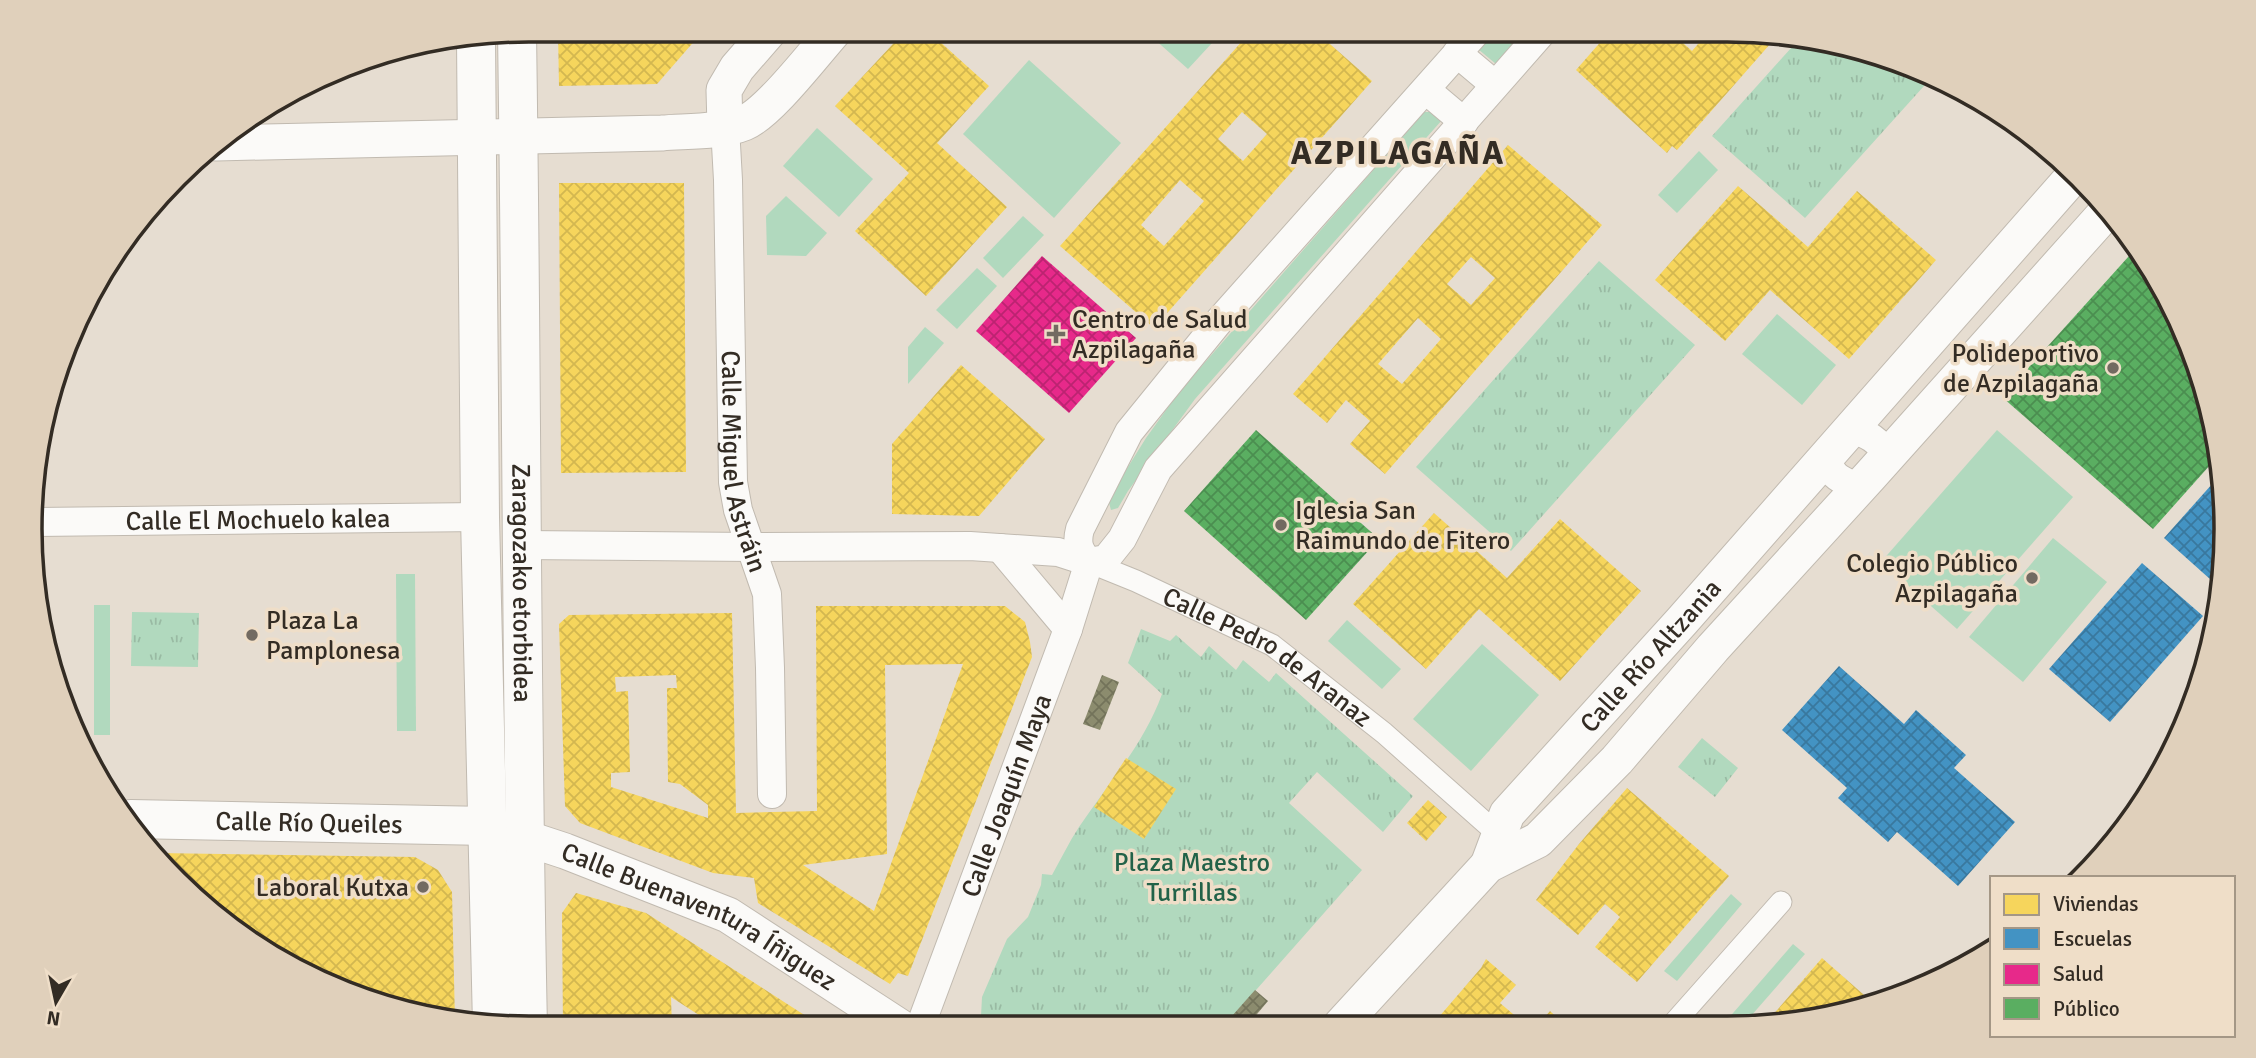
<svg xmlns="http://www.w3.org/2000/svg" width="2256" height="1058" font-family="Signika,sans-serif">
	<defs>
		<pattern id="park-tufts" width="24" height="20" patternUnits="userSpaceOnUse" patternTransform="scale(1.75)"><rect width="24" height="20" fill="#b1d9be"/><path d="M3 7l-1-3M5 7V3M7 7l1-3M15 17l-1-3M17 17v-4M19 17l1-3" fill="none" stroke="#99baa3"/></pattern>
		<pattern id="homes-cross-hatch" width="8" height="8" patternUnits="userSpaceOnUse" patternTransform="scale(1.75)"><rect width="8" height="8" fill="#f6d55c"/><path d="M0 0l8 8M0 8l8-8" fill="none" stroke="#d3b750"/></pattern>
		<pattern id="schools-cross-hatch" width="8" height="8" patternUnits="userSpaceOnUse" patternTransform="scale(1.75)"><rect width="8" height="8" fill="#4393c3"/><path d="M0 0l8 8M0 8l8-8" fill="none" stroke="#39789e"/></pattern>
		<pattern id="health-cross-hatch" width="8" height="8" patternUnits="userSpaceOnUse" patternTransform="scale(1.75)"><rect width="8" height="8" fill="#e7298a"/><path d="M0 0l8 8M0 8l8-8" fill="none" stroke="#bc2371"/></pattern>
		<pattern id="public-cross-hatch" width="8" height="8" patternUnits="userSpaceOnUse" patternTransform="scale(1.75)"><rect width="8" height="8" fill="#5aae61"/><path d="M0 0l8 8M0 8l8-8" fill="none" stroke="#4b8e50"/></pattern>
		<pattern id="industry-cross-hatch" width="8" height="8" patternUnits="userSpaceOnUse" patternTransform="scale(1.75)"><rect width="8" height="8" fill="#8c8c6e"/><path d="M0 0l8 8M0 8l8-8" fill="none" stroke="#73735a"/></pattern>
	</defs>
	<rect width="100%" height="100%" fill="#e6ddd1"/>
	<g fill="#b1d9be">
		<path d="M 1144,30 L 1224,30 L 1188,69 Z"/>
		<path d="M 1495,30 L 1525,30 L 1496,64 L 1478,49 Z"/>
		<path d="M 1029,60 L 1121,143 L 1054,218 L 963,134 Z"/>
		<path d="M 1424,112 L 1431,112 L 1442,120 L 1195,399 L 1128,491 L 1118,508 L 1111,510 L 1108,499 L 1146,438 L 1179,392 Z"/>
		<path d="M 817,128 L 873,179 L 839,217 L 783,166 Z"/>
		<path d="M 1699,151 L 1718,170 L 1677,213 L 1658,195 Z"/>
		<path d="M 786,196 L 827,233 L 806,256 L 767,255 L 766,216 Z"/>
		<path d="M 1023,216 L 1044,235 L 1003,278 L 983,258 Z"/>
		<path d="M 977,268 L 997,286 L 957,329 L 936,310 Z"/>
		<path d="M 1777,314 L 1836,365 L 1802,405 L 1742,354 Z"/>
		<path d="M 925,327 L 944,343 L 908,384 L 908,347 Z"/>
		<path d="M 1997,430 L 2073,497 L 1957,629 L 1881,562 Z"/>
		<path d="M 2053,538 L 2107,582 L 2023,682 L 1969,637 Z"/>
		<path d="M 396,574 L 415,574 L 416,731 L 397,731 Z"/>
		<rect x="94" y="605" width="16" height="130"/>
		<path d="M 1347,620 L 1401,669 L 1382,689 L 1328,641 Z"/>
		<path d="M 1482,644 L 1539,695 L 1471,771 L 1413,719 Z"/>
		<path d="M 1731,894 L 1742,904 L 1677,981 L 1664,971 Z"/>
		<path d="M 1793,944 L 1805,954 L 1744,1024 L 1731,1024 L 1727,1020 Z"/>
	</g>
	<g fill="url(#park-tufts)">
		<path d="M 1801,37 C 1838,41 1901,58 1933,76 L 1805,218 L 1712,136 Z"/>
		<path d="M 1599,261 L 1695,345 L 1511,551 L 1416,467 Z"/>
		<path d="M 132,612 L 199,613 L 198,667 L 131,666 Z"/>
		<path d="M 1141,629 L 1170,641 L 1176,635 L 1201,657 L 1209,646 L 1236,670 L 1243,660 L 1269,682 L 1276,673 L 1413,796 L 1383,832 L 1317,772 L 1289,803 L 1362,870 L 1226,1024 L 1227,1026 L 1000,1027 L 981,1016 L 982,997 L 1007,939 L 1028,917 L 1041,885 L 1042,874 L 1052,875 C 1061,859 1069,842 1079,827 C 1108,784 1144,744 1162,694 L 1128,663 Z"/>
		<path d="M 1702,738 L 1738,768 L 1715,797 L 1678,767 Z"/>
	</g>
	<g fill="url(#homes-cross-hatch)" fill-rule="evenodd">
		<path d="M 558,30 L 704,30 L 657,84 L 559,86 Z"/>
		<path d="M 906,30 L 927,30 L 989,86 L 937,143 L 1007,207 L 926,296 L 855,231 L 909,173 L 835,106 Z"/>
		<path d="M 1252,30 L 1314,30 L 1372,81 L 1154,328 L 1060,246 ZM 1242,112 L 1267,134 L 1243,161 L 1218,139 ZM 1180,180 L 1204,201 L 1164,246 L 1141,225 Z"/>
		<path d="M 1611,30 L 1679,30 L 1674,35 L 1692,51 L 1710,30 L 1778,35 L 1677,150 L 1672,146 L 1667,153 L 1576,70 Z"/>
		<path d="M 1508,145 L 1602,225 L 1385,474 L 1350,444 L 1370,421 L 1346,400 L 1327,423 L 1293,394 ZM 1471,257 L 1495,278 L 1471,305 L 1447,284 ZM 1418,318 L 1441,339 L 1402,384 L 1378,364 Z"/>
		<path d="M 559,183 L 684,183 L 686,472 L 561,473 Z"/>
		<path d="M 1738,186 L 1808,247 L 1857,191 L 1936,260 L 1849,359 L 1770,290 L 1725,341 L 1655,280 Z"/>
		<path d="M 961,365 L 1045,439 L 979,516 L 892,514 L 892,444 Z"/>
		<path d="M 1434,513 L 1507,578 L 1560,519 L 1641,591 L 1560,681 L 1479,609 L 1426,669 L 1353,604 Z"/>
		<path d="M 816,606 L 1005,606 L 1025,622 L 1030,642 L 1032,657 L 908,976 L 898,973 L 890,984 L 758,903 L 754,878 L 713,873 L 580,823 L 565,806 L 559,624 L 569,615 L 732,613 L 736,813 L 817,811 ZM 963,664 L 874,911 L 803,865 L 887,854 L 885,665 ZM 676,675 L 677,688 L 667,688 L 668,782 L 680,784 L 708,805 L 708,818 L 611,787 L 611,773 L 630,772 L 628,691 L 616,692 L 615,677 Z"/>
		<path d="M 1126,758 L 1176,789 L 1144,839 L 1094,807 Z"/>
		<path d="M 1627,788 L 1729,876 L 1637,982 L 1595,947 L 1620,917 L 1605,904 L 1578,935 L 1536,900 L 1579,844 Z"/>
		<path d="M 1428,800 L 1447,817 L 1426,841 L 1407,823 Z"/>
		<path d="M 156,853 L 415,857 L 438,870 L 452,892 L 455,1021 L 431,1019 L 338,990 L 251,944 L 176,882 Z"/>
		<path d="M 576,893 L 646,913 L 823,1027 L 719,1028 L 671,997 L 672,1028 L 563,1028 L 562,913 Z"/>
		<path d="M 1822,958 L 1872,1002 L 1793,1024 L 1765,1024 Z"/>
		<path d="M 1486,959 L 1516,985 L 1500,1003 L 1526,1025 L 1432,1025 L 1481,968 Z"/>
		<path d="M 1550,1011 L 1565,1025 L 1538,1025 Z"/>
	</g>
	<g fill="url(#schools-cross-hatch)">
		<path d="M 2221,474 L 2226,529 L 2220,588 L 2164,538 Z"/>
		<path d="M 2142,563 L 2203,616 L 2110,722 L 2049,669 Z"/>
		<path d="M 1839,666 L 1904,724 L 1916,710 L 1966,755 L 1954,768 L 2015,822 L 1958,886 L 1897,832 L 1888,842 L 1838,798 L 1847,788 L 1782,730 Z"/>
	</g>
	<path fill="url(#health-cross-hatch)" d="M 1042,256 L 1136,338 L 1069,413 L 976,331 Z"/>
	<g fill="url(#public-cross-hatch)">
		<path d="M 2138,246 L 2188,338 L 2217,432 L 2219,455 L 2153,529 L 2002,397 Z"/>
		<path d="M 1256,430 L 1379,539 L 1306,620 L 1184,511 Z"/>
	</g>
	<g fill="url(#industry-cross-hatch)">
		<path d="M 1102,675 L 1119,682 L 1100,730 L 1083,724 Z"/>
		<path d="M 1255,990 L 1268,1001 L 1247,1026 L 1243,1026 L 1232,1016 Z"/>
	</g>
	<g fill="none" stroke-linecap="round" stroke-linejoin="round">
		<defs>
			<g id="pedestrian">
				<path id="s1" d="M 1089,562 L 1136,581 L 1272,645 L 1384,733 L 1499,835"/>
				<path d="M 1673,1024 L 1781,902"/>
			</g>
			<g id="minor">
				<path d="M 1457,53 L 1495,85"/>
				<path d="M 1426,90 L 1464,122"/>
				<path id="s2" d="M 725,127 L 728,180 L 733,482 L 738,510 L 767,594 L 770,668 L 772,794"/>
				<path d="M 1851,429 C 1868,434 1879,440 1887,456"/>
				<path d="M 1827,456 C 1831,478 1840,479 1859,488"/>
				<path id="s3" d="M 36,522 L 480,517"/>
				<path d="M 523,545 L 752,547 L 970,546 L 1058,552 L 1089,562 L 1106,559 L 1122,539 L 1158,469 L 1544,30"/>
				<path d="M 1000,548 L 1068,629"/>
				<path d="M 1089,562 C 1079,551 1076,544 1080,529 L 1129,432 L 1220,320 L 1478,30"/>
				<path id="s4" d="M 920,1027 L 1068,629 L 1089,562"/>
			</g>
			<g id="tertiary">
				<path d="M 725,127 L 724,90 L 737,68 L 770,30"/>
				<path d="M 216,143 L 662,133 C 686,131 722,132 744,123 C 769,113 815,52 835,30"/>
				<path id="s5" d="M 498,829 L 565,851 L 728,915 L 900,1027"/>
				<path id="s6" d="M 1488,865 L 1507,814 L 1682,621 L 2076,173"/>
				<path d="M 1341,1025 L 1488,865 L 1538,840 L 1617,760 L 1713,648 L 1870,476 L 2108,210"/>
			</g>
			<g id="secondary">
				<path id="s7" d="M 517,32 C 522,364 521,696 528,1028"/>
				<path d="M 476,39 L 480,517 L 492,1025"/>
				<path id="s8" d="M 131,819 L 488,826"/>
			</g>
		</defs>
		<use href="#pedestrian" stroke="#c1bab0" stroke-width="23"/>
		<use href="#minor" stroke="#c1bab0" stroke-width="30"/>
		<use href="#tertiary" stroke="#c1bab0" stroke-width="37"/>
		<use href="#secondary" stroke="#c1bab0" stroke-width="40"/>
		<use href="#pedestrian" stroke="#fbfaf8" stroke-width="21"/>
		<use href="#minor" stroke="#fbfaf8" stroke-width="28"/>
		<use href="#tertiary" stroke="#fbfaf8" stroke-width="35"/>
		<use href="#secondary" stroke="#fbfaf8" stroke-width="38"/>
	</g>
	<g fill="#726a61" stroke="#efdec8" stroke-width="2.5">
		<path d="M1052.5 323.5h7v7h7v7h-7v7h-7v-7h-7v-7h7z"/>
		<circle cx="2113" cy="368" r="7"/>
		<circle cx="1281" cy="525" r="7"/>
		<circle cx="2032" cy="578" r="7"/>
		<circle cx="252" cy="635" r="7"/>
		<circle cx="423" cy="887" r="7"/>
	</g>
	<g text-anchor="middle" stroke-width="7" stroke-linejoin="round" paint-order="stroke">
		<g font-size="26" fill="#332c24" stroke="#efdec8" text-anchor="start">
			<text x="1072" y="328">Centro de Salud<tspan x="1072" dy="30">Azpilagaña</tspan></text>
			<text x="2099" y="362" text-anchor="end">Polideportivo<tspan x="2099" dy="30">de Azpilagaña</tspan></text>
			<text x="1295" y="519">Iglesia San<tspan x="1295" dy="30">Raimundo de Fitero</tspan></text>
			<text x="2018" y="572" text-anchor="end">Colegio Público<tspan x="2018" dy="30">Azpilagaña</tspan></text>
			<text x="266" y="629">Plaza La<tspan x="266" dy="30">Pamplonesa</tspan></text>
			<text x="409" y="896" text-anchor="end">Laboral Kutxa</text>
		</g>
		<g font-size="26" fill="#332c24" stroke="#efdec8">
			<text dy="9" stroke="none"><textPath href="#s2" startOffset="336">Calle Miguel Astráin</textPath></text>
			<text dy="9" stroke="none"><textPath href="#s3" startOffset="222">Calle El Mochuelo kalea</textPath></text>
			<text dy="9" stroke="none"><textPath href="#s7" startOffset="551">Zaragozako etorbidea</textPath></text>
			<text dy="9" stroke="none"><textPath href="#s6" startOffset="268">Calle Río Altzania</textPath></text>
			<text dy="9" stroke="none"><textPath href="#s1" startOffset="203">Calle Pedro de Aranaz</textPath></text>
			<text dy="9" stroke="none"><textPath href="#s4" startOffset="247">Calle Joaquín Maya</textPath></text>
			<text dy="9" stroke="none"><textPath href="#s8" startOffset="178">Calle Río Queiles</textPath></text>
			<text dy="9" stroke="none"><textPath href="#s5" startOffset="220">Calle Buenaventura Íñiguez</textPath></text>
		</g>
		<g font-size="26" fill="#226248" stroke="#efdec8">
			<text x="1192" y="871">Plaza Maestro<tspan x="1192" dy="30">Turrillas</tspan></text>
		</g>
		<g font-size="33" font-weight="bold" letter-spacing="2" fill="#332c24" stroke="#efdec8">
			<text x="1398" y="164">AZPILAGAÑA</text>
		</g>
	</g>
	<path d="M0 0H2256V1058H0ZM529 42H1727A487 487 0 0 1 2214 529V529A487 487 0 0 1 1727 1016H529A487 487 0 0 1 42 529V529A487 487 0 0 1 529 42Z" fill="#e0d0bb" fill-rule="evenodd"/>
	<path fill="none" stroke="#332c24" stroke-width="3.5" d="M529 42H1727A487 487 0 0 1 2214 529V529A487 487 0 0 1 1727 1016H529A487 487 0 0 1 42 529V529A487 487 0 0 1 529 42Z"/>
	<rect x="1990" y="876" width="245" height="161" fill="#efdec8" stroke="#a49786" stroke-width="2"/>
	<rect x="2004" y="894" width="35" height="21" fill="#f6d55c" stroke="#a49786" stroke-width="2"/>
	<text x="2053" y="911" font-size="21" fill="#332c24">Viviendas</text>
	<rect x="2004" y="928" width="35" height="21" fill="#4393c3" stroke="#a49786" stroke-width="2"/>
	<text x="2053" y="946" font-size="21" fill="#332c24">Escuelas</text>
	<rect x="2004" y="964" width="35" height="21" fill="#e7298a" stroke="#a49786" stroke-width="2"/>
	<text x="2053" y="981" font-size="21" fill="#332c24">Salud</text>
	<rect x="2004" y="998" width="35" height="21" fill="#5aae61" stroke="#a49786" stroke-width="2"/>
	<text x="2053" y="1016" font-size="21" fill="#332c24">Público</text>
	<g transform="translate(56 1002) rotate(189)" stroke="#efdec8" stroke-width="5" paint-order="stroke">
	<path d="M0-5L12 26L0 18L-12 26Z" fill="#332c24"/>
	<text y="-10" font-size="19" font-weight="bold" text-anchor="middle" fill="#332c24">N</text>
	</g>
</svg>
